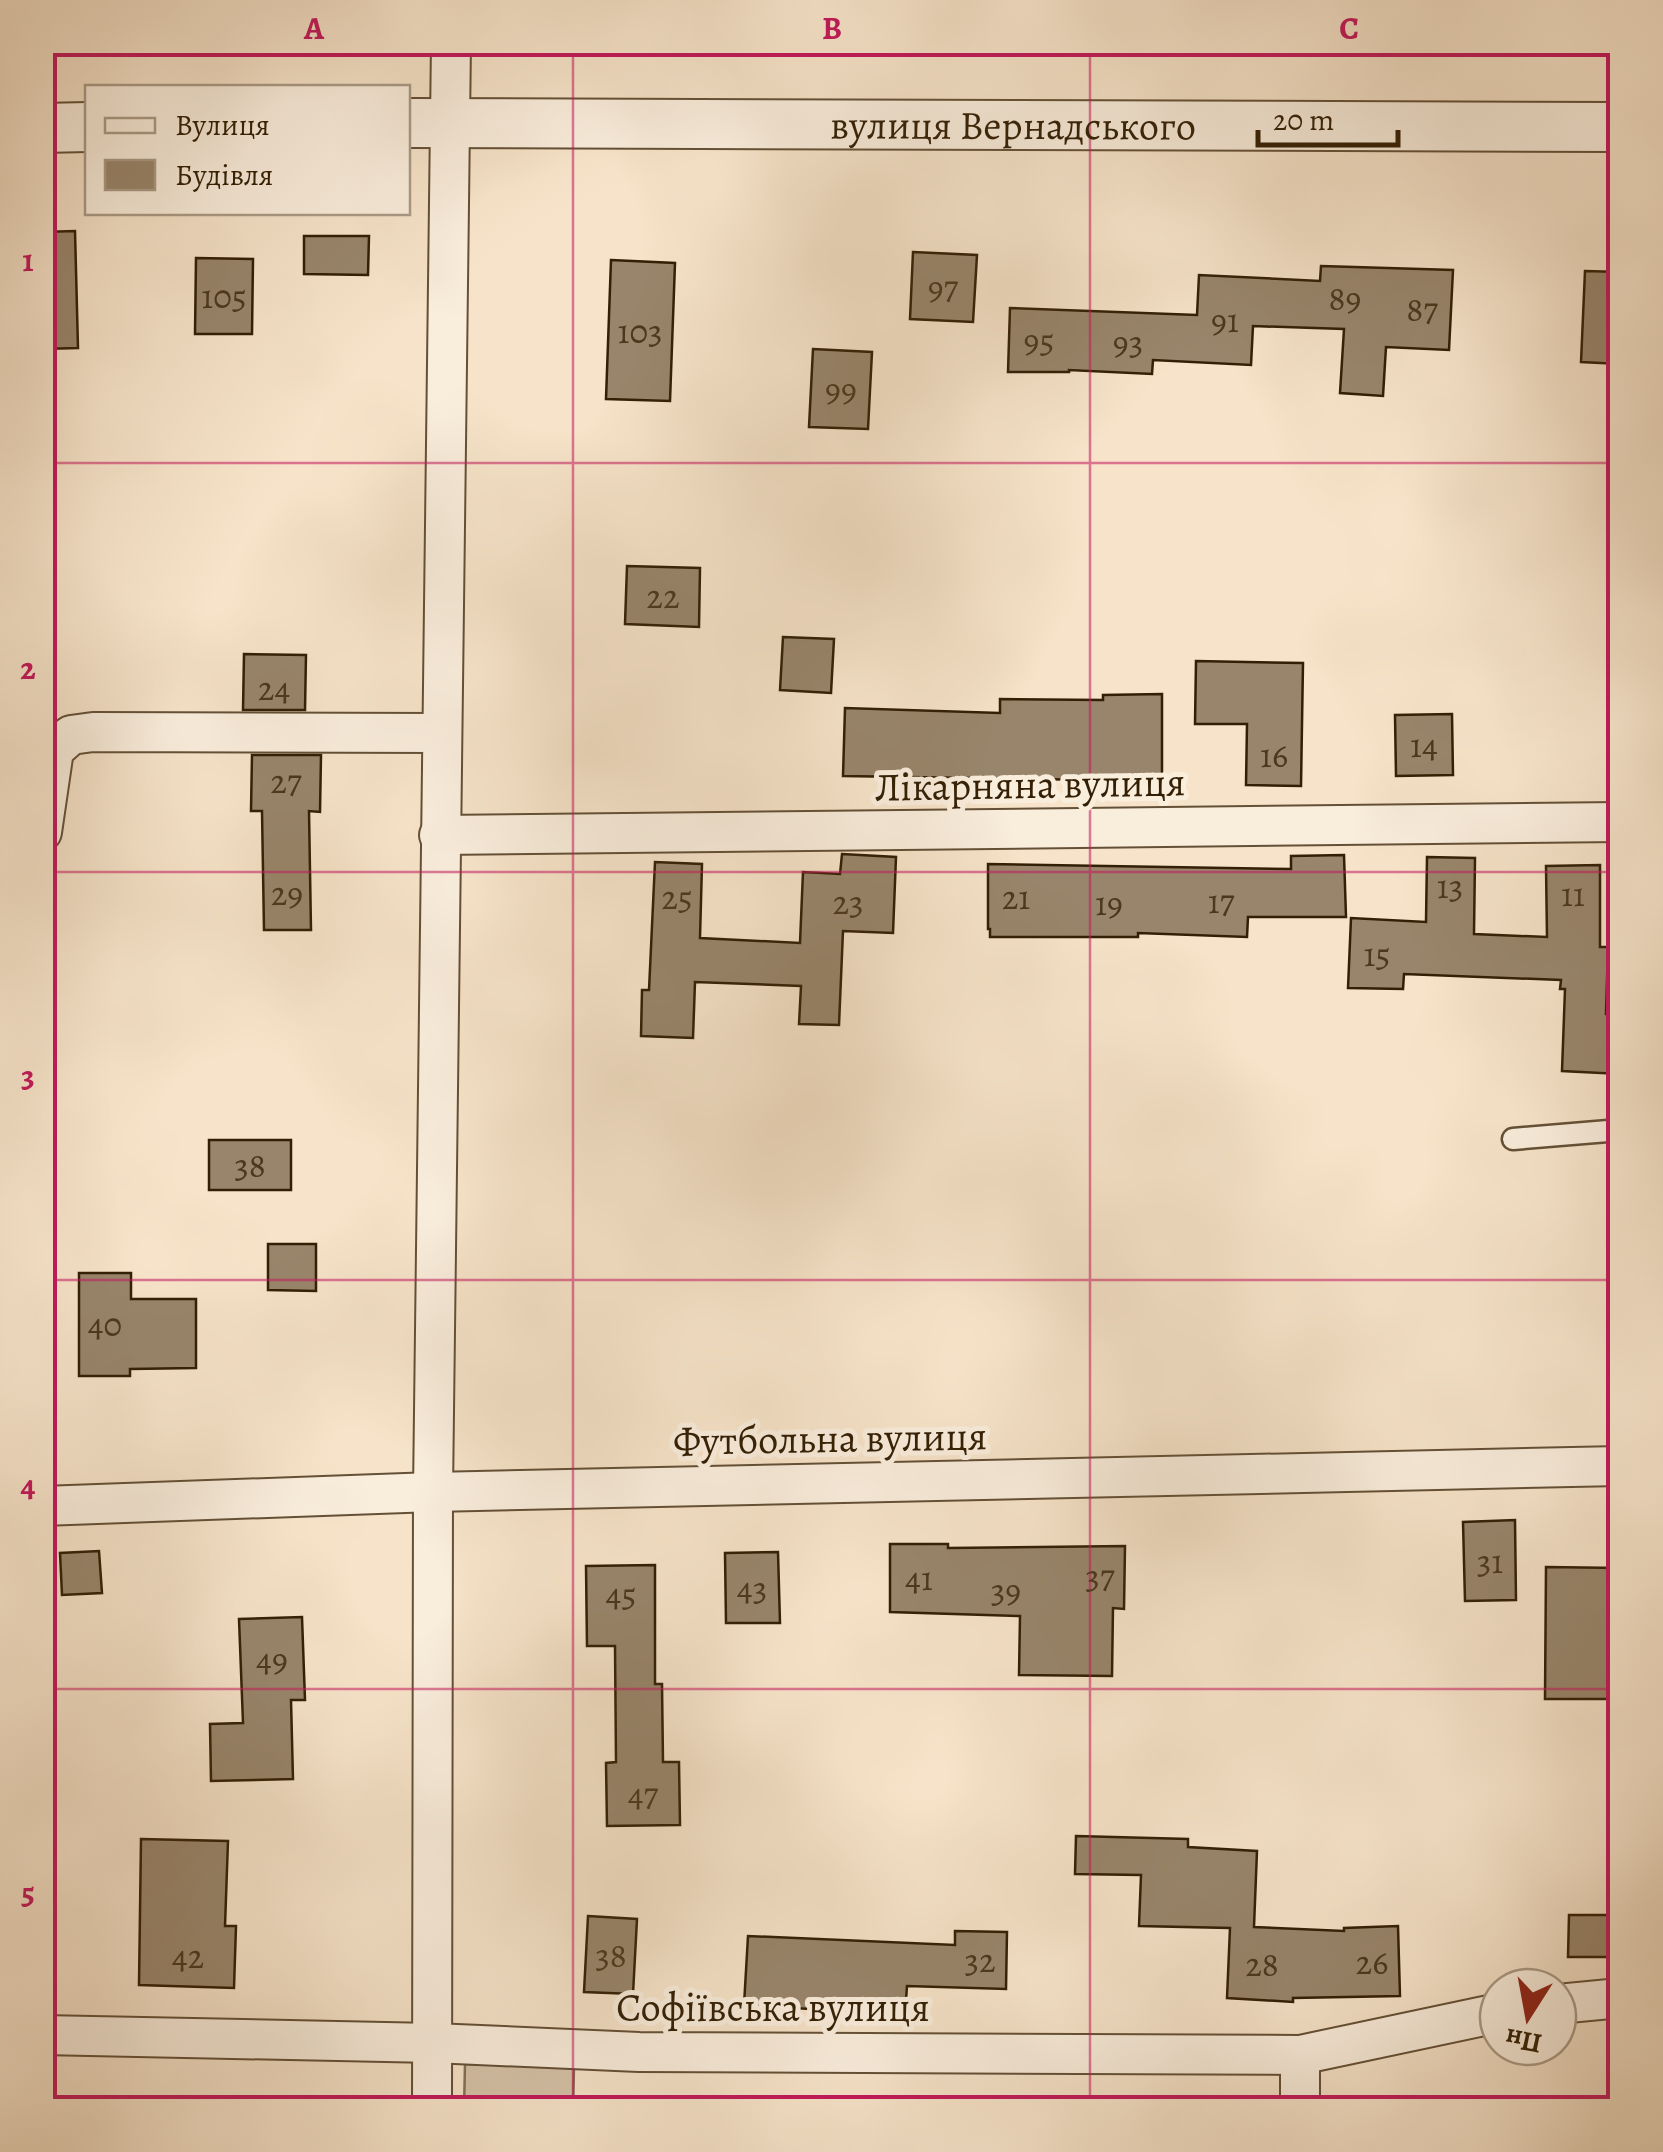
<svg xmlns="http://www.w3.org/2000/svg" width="1663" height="2152" font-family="Alegreya,serif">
	<rect width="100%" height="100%" fill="#f6e3c9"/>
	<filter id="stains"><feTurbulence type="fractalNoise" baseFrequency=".002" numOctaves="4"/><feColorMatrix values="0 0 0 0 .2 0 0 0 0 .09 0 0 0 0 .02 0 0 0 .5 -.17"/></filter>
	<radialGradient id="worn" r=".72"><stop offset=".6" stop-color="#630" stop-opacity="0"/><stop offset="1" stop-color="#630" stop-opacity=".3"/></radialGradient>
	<path fill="#d5c2a8" stroke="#847056" stroke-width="2.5" d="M 465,2064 L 574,2066 L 573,2109 L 464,2110 Z"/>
	<g fill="#98856b" stroke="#331f05" stroke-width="2.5">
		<path d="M 75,231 L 78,348 L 42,349 L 42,232 Z"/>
		<path d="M 304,236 L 369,236 L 368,275 L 304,274 Z"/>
		<path d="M 913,252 L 977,255 L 973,322 L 910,319 Z"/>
		<path d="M 196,258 L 253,259 L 252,334 L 195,334 Z"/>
		<path d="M 611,260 L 675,263 L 670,401 L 606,399 Z"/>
		<path d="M 1321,266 L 1453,270 L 1449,350 L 1386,347 L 1383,396 L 1340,393 L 1344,329 L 1253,326 L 1251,365 L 1153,360 L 1152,374 L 1069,370 L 1069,372 L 1008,372 L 1010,308 L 1197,315 L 1199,275 L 1320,281 Z"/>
		<path d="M 1585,271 L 1620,272 L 1620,364 L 1581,362 Z"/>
		<path d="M 813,349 L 872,352 L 868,429 L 809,427 Z"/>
		<path d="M 627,566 L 700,568 L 699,627 L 625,624 Z"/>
		<path d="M 783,637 L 834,639 L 831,693 L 780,690 Z"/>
		<path d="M 244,654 L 306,655 L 305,710 L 243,710 Z"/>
		<path d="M 1196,661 L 1303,663 L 1301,786 L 1246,785 L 1247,724 L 1195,724 Z"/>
		<path d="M 1162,694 L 1162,781 L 843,776 L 845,708 L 1000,713 L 1000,699 L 1103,700 L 1103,695 Z"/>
		<path d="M 1452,714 L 1453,775 L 1396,776 L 1395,715 Z"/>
		<path d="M 252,755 L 321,755 L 320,812 L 309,811 L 311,930 L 264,930 L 262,811 L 251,811 Z"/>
		<path d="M 842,854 L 896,857 L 893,933 L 843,931 L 839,1025 L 799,1024 L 801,986 L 695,982 L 693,1038 L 641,1036 L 642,990 L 649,990 L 655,862 L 702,864 L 700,938 L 800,943 L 803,872 L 840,874 Z"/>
		<path d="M 1344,855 L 1346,917 L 1248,917 L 1247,937 L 1138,933 L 1138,937 L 990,937 L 990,929 L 988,929 L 988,864 L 1291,869 L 1291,856 Z"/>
		<path d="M 1427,857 L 1475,858 L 1474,934 L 1547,937 L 1546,866 L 1600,865 L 1600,947 L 1608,947 L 1606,1014 L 1620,1014 L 1620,1074 L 1562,1071 L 1565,989 L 1560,989 L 1561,980 L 1404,974 L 1403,989 L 1348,988 L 1351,918 L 1426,922 Z"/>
		<rect x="209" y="1140" width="82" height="50"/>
		<path d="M 268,1244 L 316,1244 L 316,1291 L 268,1290 Z"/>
		<path d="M 79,1273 L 131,1273 L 131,1299 L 196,1299 L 196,1368 L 130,1369 L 130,1376 L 79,1376 Z"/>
		<path d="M 1515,1520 L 1516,1600 L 1465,1601 L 1463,1522 Z"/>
		<path d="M 890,1544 L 948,1544 L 948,1548 L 1125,1546 L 1124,1609 L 1113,1608 L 1112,1676 L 1019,1675 L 1020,1616 L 890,1612 Z"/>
		<path d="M 99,1551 L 102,1593 L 62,1595 L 60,1553 Z"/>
		<path d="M 778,1552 L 780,1623 L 726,1623 L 725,1553 Z"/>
		<path d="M 655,1565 L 655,1684 L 662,1684 L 663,1762 L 679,1762 L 680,1825 L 607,1826 L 606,1763 L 616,1762 L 615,1646 L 587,1646 L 586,1566 Z"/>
		<path d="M 1546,1567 L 1620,1568 L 1620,1699 L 1545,1699 Z"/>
		<path d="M 302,1617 L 305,1700 L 291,1700 L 293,1779 L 211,1781 L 210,1724 L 243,1723 L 239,1619 Z"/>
		<path d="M 1076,1836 L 1188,1839 L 1188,1847 L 1257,1851 L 1254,1927 L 1344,1931 L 1344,1928 L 1398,1926 L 1400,1996 L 1293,1998 L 1293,2002 L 1227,1998 L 1230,1928 L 1139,1926 L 1141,1875 L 1075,1874 Z"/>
		<path d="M 141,1839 L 228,1841 L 225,1926 L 236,1926 L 234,1988 L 139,1985 Z"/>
		<path d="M 1569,1915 L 1620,1915 L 1620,1957 L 1568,1957 Z"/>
		<path d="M 588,1916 L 637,1919 L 633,1994 L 584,1992 Z"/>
		<path d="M 955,1931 L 1007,1932 L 1006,1989 L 907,1986 L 905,2015 L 744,2005 L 748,1936 L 955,1945 Z"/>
	</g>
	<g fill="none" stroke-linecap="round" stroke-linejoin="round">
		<defs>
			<path id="service" d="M 1513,1139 L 1620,1130"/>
			<g id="minor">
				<path d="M 42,832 L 54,750 L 71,735 L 93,732 L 441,733"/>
				<path d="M 439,835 L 1620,822"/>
				<path d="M 42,1506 L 433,1492 L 1620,1466"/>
				<path d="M 1558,2004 L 1620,1998"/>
				<path d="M 42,2035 L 433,2043 L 639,2052 L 1300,2055 L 1498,2013"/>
				<path d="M 432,2110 L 433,1492 L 451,42"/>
				<path d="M 1300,2110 L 1300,2055"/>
			</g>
			<g id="tertiary">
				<path id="s1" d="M 408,123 L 1620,127"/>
				<path d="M 42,128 L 88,127"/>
			</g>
		</defs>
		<use href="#service" stroke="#645036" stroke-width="25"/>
		<use href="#minor" stroke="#645036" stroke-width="42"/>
		<use href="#tertiary" stroke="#645036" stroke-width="52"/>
		<use href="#service" stroke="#f9eddc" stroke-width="20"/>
		<use href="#minor" stroke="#f9eddc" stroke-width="38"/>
		<use href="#tertiary" stroke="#f9eddc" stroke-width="48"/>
	</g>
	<path fill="none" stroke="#c2185b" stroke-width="2.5" stroke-opacity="0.55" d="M 573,42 L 573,2110M 1090,42 L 1090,2110M 42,463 L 1620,463M 42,872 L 1620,872M 42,1280 L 1620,1280M 42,1689 L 1620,1689"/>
	<g text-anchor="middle" stroke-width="10" stroke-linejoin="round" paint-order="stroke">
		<g font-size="35" fill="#4c381e">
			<text x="943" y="299">97</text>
			<text x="224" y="308">105</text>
			<text x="1345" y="310">89</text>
			<text x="1422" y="321">87</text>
			<text x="1225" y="332">91</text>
			<text x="640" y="343">103</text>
			<text x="1039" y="352">95</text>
			<text x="1128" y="354">93</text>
			<text x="841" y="401">99</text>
			<text x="663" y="608">22</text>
			<text x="274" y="700">24</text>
			<text x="1424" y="757">14</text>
			<text x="1274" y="767">16</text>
			<text x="286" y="793">27</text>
			<text x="1450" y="898">13</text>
			<text x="287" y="905">29</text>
			<text x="1573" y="906">11</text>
			<text x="677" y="909">25</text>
			<text x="1016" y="909">21</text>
			<text x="1221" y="913">17</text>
			<text x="848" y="914">23</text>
			<text x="1109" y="915">19</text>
			<text x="1377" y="966">15</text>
			<text x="250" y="1177">38</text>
			<text x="105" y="1336">40</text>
			<text x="1490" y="1573">31</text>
			<text x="1100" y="1588">37</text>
			<text x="919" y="1590">41</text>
			<text x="752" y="1600">43</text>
			<text x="1006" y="1602">39</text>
			<text x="621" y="1606">45</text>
			<text x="272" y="1671">49</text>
			<text x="643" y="1806">47</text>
			<text x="611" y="1967">38</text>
			<text x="188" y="1968">42</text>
			<text x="980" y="1972">32</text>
			<text x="1372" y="1974">26</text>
			<text x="1262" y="1976">28</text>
		</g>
		<g font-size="40" fill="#331f05" stroke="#f9eddc">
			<text dy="14" stroke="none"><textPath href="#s1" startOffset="605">вулиця Вернадського</textPath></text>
			<text transform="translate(1030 784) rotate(-1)" y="14">Лікарняна вулиця</text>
			<text transform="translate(830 1438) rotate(-1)" y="14">Футбольна вулиця</text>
			<text x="773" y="2021">Софіївська вулиця</text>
		</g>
	</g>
	<rect width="1663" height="2152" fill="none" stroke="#f6e3c9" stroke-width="110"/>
	<rect x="85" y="85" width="325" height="130" fill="#f9eddc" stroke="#aa9b86" stroke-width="2.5"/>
	<rect x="105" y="118" width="50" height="15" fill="#f9eddc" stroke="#aa9b86" stroke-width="2.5"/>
	<text x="175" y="135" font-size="30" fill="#331f05">Вулиця</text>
	<rect x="105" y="160" width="50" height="30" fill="#98856b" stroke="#aa9b86" stroke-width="2.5"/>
	<text x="175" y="185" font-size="30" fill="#331f05">Будівля</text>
	<g transform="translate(1528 2017) rotate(191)"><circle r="48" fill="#f9eddc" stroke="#aa9b86" stroke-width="2.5"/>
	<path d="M0-8L18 38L0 25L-18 38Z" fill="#8f2418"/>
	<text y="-15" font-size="28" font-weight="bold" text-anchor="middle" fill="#331f05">Пн</text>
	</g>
	<path d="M1258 130v15h140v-15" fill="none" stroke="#331f05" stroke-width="5"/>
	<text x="1273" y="130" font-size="30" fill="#331f05" stroke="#f9eddc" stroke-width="8" paint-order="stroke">20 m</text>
	<rect x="55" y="55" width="1553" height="2042" fill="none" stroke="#c2185b" stroke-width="4"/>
	<g font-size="32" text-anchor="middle" font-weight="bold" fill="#c2185b">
		<text x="314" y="39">A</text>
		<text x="832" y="39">B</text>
		<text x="1349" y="39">C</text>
		<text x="28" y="271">1</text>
		<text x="28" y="679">2</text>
		<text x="28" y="1087">3</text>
		<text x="28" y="1496">4</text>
		<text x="28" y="1904">5</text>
	</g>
	<rect width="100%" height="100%" filter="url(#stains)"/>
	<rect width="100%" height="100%" fill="url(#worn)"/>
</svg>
